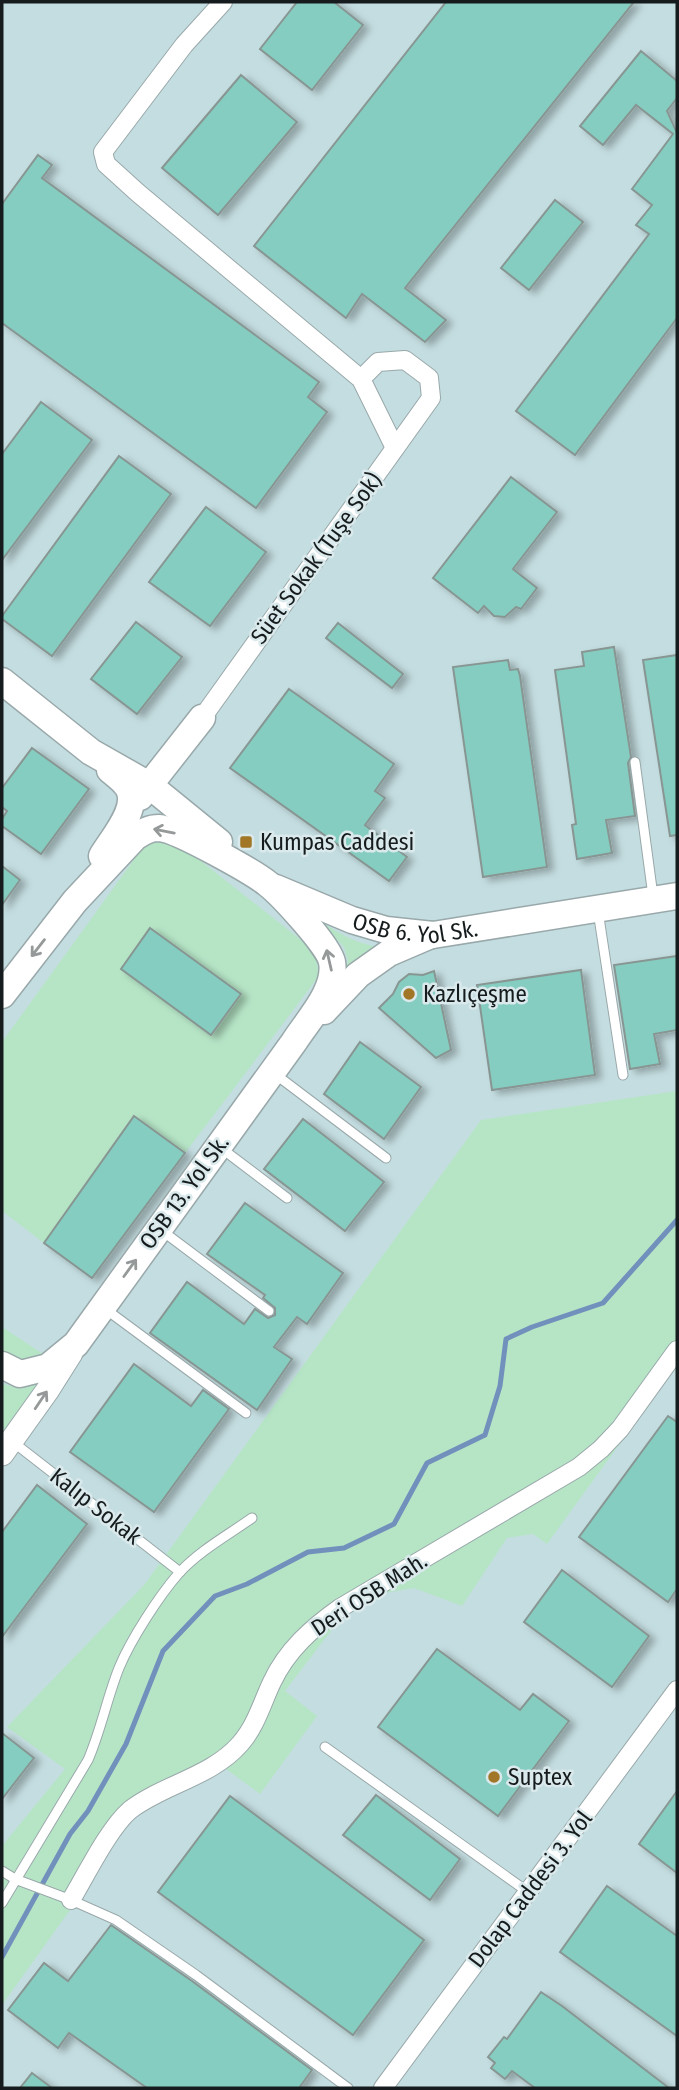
<svg xmlns="http://www.w3.org/2000/svg" width="679" height="2090" font-family="'Fira Sans Condensed',sans-serif">
	<defs>
		<filter id="shadow"><feDropShadow dx="6" dy="3.5" stdDeviation="3.5" flood-color="#0004"/></filter>
	</defs>
	<rect width="100%" height="100%" fill="#dae9ec"/>
	<rect fill="#c4dde0" x="2" y="2" width="675" height="2086"/>
	<g fill="#b6e5c6">
		<path d="M 168,835 L 315,951 L 319,976 L 185,1153 L 134,1116 L 44,1243 L 2,1211 L 2,1042 L 146,843 Z"/>
		<path d="M 318,920 C 344,936 359,946 390,948 L 340,983 L 348,961 L 344,947 Z"/>
		<path d="M 677,1091 L 677,1365 L 547,1544 L 533,1534 L 507,1538 L 462,1606 L 414,1588 L 356,1598 L 285,1691 L 317,1716 L 260,1794 L 222,1766 L 138,1808 L 90,1882 L 2,2005 L 2,1846 L 65,1769 L 7,1727 L 144,1585 L 481,1120 Z"/>
		<path d="M 2,1327 L 43,1354 L 29,1363 L 2,1358 Z"/>
		<path d="M 45,1380 L 8,1430 L 2,1428 L 2,1384 L 16,1387 Z"/>
	</g>
	<g fill="none" stroke-linecap="round" stroke-linejoin="round">
		<path stroke="#7290bc" stroke-width="5" d="M 2,1957 L 70,1834 L 88,1811 L 126,1744 L 163,1651 L 215,1596 L 247,1584 L 308,1552 L 344,1548 L 394,1524 L 427,1463 L 485,1435 L 500,1386 L 506,1339 L 532,1327 L 603,1303 L 677,1220"/>
	</g>
	<g fill="#85cdc0" stroke="#889693" stroke-width="2" filter="url(#shadow)">
		<path d="M 297,2 L 334,2 L 363,25 L 312,90 L 260,49 Z"/>
		<path d="M 446,2 L 634,2 L 405,288 L 446,320 L 425,342 L 362,294 L 346,318 L 254,246 Z"/>
		<path d="M 641,51 L 677,81 L 677,98 L 667,111 L 676,131 L 677,129 L 677,318 L 575,455 L 516,411 L 649,234 L 636,225 L 652,205 L 632,189 L 673,134 L 636,105 L 603,145 L 580,126 Z"/>
		<path d="M 241,75 L 297,122 L 218,215 L 162,168 Z"/>
		<path d="M 38,155 L 52,165 L 42,178 L 319,382 L 308,397 L 327,412 L 256,508 L 2,323 L 2,204 Z"/>
		<path d="M 555,200 L 583,222 L 529,290 L 501,268 Z"/>
		<path d="M 41,402 L 92,440 L 2,560 L 2,454 Z"/>
		<path d="M 119,456 L 171,494 L 52,656 L 2,619 L 2,616 Z"/>
		<path d="M 511,477 L 557,512 L 513,569 L 537,588 L 521,609 L 516,607 L 505,617 L 494,616 L 484,606 L 478,613 L 433,578 Z"/>
		<path d="M 206,507 L 266,552 L 210,626 L 149,582 Z"/>
		<path d="M 136,622 L 182,657 L 137,714 L 91,679 Z"/>
		<path d="M 338,623 L 403,674 L 392,688 L 326,638 Z"/>
		<path d="M 614,647 L 631,757 L 628,763 L 635,816 L 606,820 L 612,853 L 577,859 L 572,825 L 576,824 L 555,670 L 584,666 L 582,652 Z"/>
		<path d="M 677,655 L 677,835 L 670,836 L 643,660 Z"/>
		<path d="M 508,660 L 510,670 L 518,669 L 520,676 L 547,867 L 483,877 L 453,667 Z"/>
		<path d="M 289,689 L 394,764 L 375,791 L 385,798 L 365,825 L 407,857 L 389,881 L 230,768 Z"/>
		<path d="M 32,748 L 89,789 L 41,854 L 2,826 L 2,819 L 7,811 L 2,807 L 2,788 Z"/>
		<path d="M 2,866 L 20,880 L 2,905 Z"/>
		<path d="M 150,928 L 241,994 L 211,1035 L 121,969 Z"/>
		<path d="M 677,956 L 677,1030 L 654,1034 L 660,1064 L 630,1069 L 614,965 Z"/>
		<path d="M 581,970 L 595,1075 L 492,1090 L 477,985 Z"/>
		<path d="M 434,971 L 451,1050 L 436,1058 L 379,1008 L 393,994 L 399,982 L 409,974 L 423,975 Z"/>
		<path d="M 360,1042 L 421,1087 L 384,1139 L 324,1094 Z"/>
		<path d="M 134,1116 L 185,1153 L 92,1278 L 44,1243 Z"/>
		<path d="M 303,1119 L 384,1182 L 345,1231 L 264,1169 Z"/>
		<path d="M 245,1203 L 343,1273 L 307,1324 L 297,1317 L 274,1347 L 292,1359 L 257,1410 L 150,1333 L 187,1282 L 244,1324 L 255,1309 L 268,1318 L 275,1315 L 275,1308 L 263,1298 L 265,1295 L 207,1254 Z"/>
		<path d="M 134,1364 L 191,1406 L 203,1390 L 229,1409 L 154,1512 L 70,1452 Z"/>
		<path d="M 668,1416 L 677,1422 L 677,1589 L 668,1602 L 579,1537 Z"/>
		<path d="M 37,1485 L 87,1524 L 2,1637 L 2,1532 Z"/>
		<path d="M 562,1570 L 649,1636 L 612,1687 L 524,1622 Z"/>
		<path d="M 437,1649 L 520,1710 L 533,1694 L 569,1721 L 498,1816 L 378,1727 Z"/>
		<path d="M 2,1733 L 34,1758 L 2,1799 Z"/>
		<path d="M 677,1791 L 677,1873 L 639,1844 Z"/>
		<path d="M 376,1795 L 460,1859 L 430,1900 L 343,1835 Z"/>
		<path d="M 230,1796 L 424,1940 L 353,2035 L 158,1892 Z"/>
		<path d="M 607,1886 L 677,1936 L 677,2036 L 560,1952 Z"/>
		<path d="M 111,1925 L 192,1981 L 312,2070 L 299,2088 L 147,2088 L 69,2033 L 58,2048 L 8,2010 L 44,1963 L 68,1981 Z"/>
		<path d="M 541,1992 L 562,2006 L 669,2088 L 535,2088 L 512,2071 L 505,2079 L 491,2068 L 495,2063 L 488,2057 L 504,2037 L 507,2039 Z"/>
		<path d="M 32,2073 L 52,2088 L 20,2088 Z"/>
	</g>
	<g fill="none" stroke-linecap="round" stroke-linejoin="round">
		<defs>
			<g id="service">
				<path d="M 635,762 L 653,896"/>
				<path d="M 598,911 L 623,1075"/>
				<path d="M 275,1074 L 386,1158"/>
				<path d="M 221,1148 L 287,1198"/>
				<path d="M 161,1230 L 269,1311"/>
				<path d="M 104,1308 L 246,1413"/>
				<path d="M 13,1442 L 180,1572"/>
				<path d="M 325,1747 L 528,1892"/>
				<path d="M 2,1871 L 15,1879 L 71,1900 L 116,1920 L 196,1975 L 348,2088"/>
				<path d="M 2,1903 L 88,1760 C 101,1730 107,1698 119,1668 C 131,1639 159,1596 179,1573 C 199,1551 228,1535 252,1518"/>
			</g>
			<g id="minor">
				<path d="M 223,2 L 184,45 L 103,152 L 106,164 L 138,193 L 361,379 L 395,448"/>
				<path d="M 202,718 L 431,398 L 429,378 L 405,360 L 378,362 L 361,379"/>
				<path d="M 71,1900 C 86,1875 109,1828 130,1810 C 164,1784 211,1777 240,1744 C 256,1726 262,1703 272,1682 C 287,1650 312,1628 340,1608 L 579,1467 L 601,1449 L 620,1429 L 677,1350"/>
				<path d="M 383,2088 L 677,1690"/>
			</g>
			<path id="tertiary" d="M 2,1454 L 47,1391 L 71,1353"/>
			<g id="secondary">
				<path d="M 2,681 L 91,752 L 149,785 L 219,842"/>
				<path d="M 140,797 L 202,718"/>
				<path d="M 102,856 C 112,839 142,806 127,786 C 123,780 116,775 110,770"/>
				<path id="s1" d="M 276,888 L 352,920 L 386,930 L 433,935 L 677,896"/>
				<path d="M 2,995 L 75,901 L 135,837 C 143,832 149,828 159,828 C 177,829 253,872 268,884 C 282,895 329,946 332,962 C 337,990 308,1020 294,1042 L 76,1344 L 48,1367 L 20,1374 L 2,1365"/>
				<path d="M 324,1011 L 358,975 L 389,953 L 431,935"/>
			</g>
		</defs>
		<use href="#service" stroke="#99a8aa" stroke-width="11"/>
		<use href="#minor" stroke="#99a8aa" stroke-width="20"/>
		<use href="#tertiary" stroke="#99a8aa" stroke-width="25"/>
		<use href="#secondary" stroke="#99a8aa" stroke-width="29"/>
		<use href="#service" stroke="#fff" stroke-width="9"/>
		<use href="#minor" stroke="#fff" stroke-width="18"/>
		<use href="#tertiary" stroke="#fff" stroke-width="23"/>
		<use href="#secondary" stroke="#fff" stroke-width="26"/>
	</g>
	<defs><path id="oneway-shaft" d="M-6 0H5M1.5-3L5.5 0L1.5 3" fill="none" stroke-width="1.6" stroke-linecap="round" stroke-linejoin="round" transform="scale(1.75)"/></defs>
	<g stroke="#969999">
		<use href="#oneway-shaft" transform="translate(164 831) rotate(-169)"/>
		<use href="#oneway-shaft" transform="translate(38 948) rotate(128)"/>
		<use href="#oneway-shaft" transform="translate(329 960) rotate(-103)"/>
		<use href="#oneway-shaft" transform="translate(130 1268) rotate(-54)"/>
		<use href="#oneway-shaft" transform="translate(41 1400) rotate(-56)"/>
	</g>
	<g fill="#a17727" stroke="#dae9ec" stroke-width="2.5">
		<rect x="239" y="835" width="14" height="14" rx="3.5"/>
		<circle cx="409" cy="994" r="7"/>
		<circle cx="494" cy="1777" r="7"/>
	</g>
	<g text-anchor="middle" stroke-width="5" stroke-linejoin="round" paint-order="stroke">
		<g font-size="23" fill="#161c1d" stroke="#dae9ec">
			<text transform="translate(316 558) rotate(-54)" y="8">Süet Sokak (Tuşe Sok)</text>
			<text dy="8" stroke="none"><textPath href="#s1" startOffset="147">OSB 6. Yol Sk.</textPath></text>
			<text transform="translate(184 1192) rotate(-54)" y="8">OSB 13. Yol Sk.</text>
			<text transform="translate(96 1506) rotate(38)" y="8">Kalıp Sokak</text>
			<text transform="translate(369 1594) rotate(-33)" y="8">Deri OSB Mah.</text>
			<text transform="translate(530 1889) rotate(-53)" y="8">Dolap Caddesi 3. Yol</text>
		</g>
		<g font-size="23" fill="#161c1d" stroke="#dae9ec" text-anchor="start">
			<text x="260" y="850">Kumpas Caddesi</text>
			<text x="423" y="1002">Kazlıçeşme</text>
			<text x="508" y="1785">Suptex</text>
		</g>
	</g>
	<rect width="679" height="2090" fill="none" stroke="#161c1d" stroke-width="7"/>
</svg>
